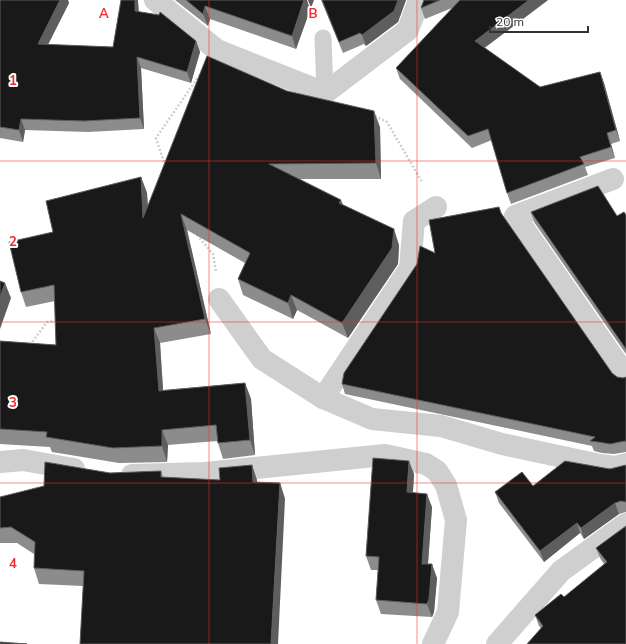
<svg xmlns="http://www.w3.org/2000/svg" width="626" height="644" font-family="Mulish,sans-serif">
	<rect width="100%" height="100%" fill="#fff"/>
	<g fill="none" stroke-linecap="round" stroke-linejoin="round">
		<g stroke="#cfcfcf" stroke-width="2.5" stroke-dasharray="2 2" stroke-linecap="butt">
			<path d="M 375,116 L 387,122 L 422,182"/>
			<path d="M 165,166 L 156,138 L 201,73"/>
			<path d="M 197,235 L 213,254 L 216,272"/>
			<path d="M 30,345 L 47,322 L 59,320"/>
		</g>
		<path stroke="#cfcfcf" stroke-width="17" d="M 323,38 L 325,93"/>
		<g stroke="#cfcfcf" stroke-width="22">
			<path d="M 155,0 L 217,50 L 325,93 L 408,30 L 419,0"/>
			<path d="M 613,179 L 515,216 L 626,376"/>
			<path d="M 219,299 L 262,359 L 323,398 L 372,419 L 441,426 L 502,444 L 600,465 L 615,467 L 626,464"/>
			<path d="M 323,398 L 410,268 L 414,221 L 436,207"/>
			<path d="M 0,462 L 23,460 L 74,469"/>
			<path d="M 132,475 L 205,473 L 385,455 L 426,464 L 437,471 L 446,485 L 456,520 L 448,612 L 433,644"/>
			<path d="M 497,644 L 561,571 L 626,524"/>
		</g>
	</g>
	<g fill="#8c8c8c">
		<path d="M 0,0 L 68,0 L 69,3 L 48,45 L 113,47 L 138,1 L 139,12 L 196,41 L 200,52 L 191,83 L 141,68 L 144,129 L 88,132 L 25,130 L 23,142 L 0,138 Z"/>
		<path d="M 175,0 L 307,0 L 310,10 L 296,49 L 210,19 L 208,26 Z"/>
		<path d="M 321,0 L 406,0 L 398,22 L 366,46 L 364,44 L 343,53 Z"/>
		<path d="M 424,0 L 548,0 L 484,48 L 540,87 L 600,72 L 604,83 L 620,141 L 611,144 L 615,158 L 585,167 L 588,175 L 511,204 L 507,193 L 492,140 L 472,148 L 400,79 L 396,68 L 452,8 L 425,19 L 421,8 Z"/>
		<path d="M 287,91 L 380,127 L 381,179 L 300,179 L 343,205 L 399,245 L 398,264 L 348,338 L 297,310 L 293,319 L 243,295 L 238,279 L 245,263 L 187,230 L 211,334 L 160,343 L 163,390 L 245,383 L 251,399 L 255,455 L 223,459 L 218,443 L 217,441 L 168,445 L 167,462 L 119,463 L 52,452 L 50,447 L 0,444 L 0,341 L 56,345 L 55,301 L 26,307 L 21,292 L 53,232 L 141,177 L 147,193 L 148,206 Z"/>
		<path d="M 531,212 L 617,216 L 626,215 L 626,354 L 534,222 Z"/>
		<path d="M 501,213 L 612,373 L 617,377 L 623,378 L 626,377 L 626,452 L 614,454 L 602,453 L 594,451 L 592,446 L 345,394 L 342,384 L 435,253 Z"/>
		<path d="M 252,465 L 257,482 L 280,483 L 285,499 L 83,586 L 39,584 L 34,568 L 34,554 L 17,543 L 0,543 L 0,497 L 110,473 L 161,471 L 163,477 L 220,480 Z"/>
		<path d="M 626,465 L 626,512 L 619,514 L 584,539 L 580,533 L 544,562 L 499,503 L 495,492 L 533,486 Z"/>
		<path d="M 414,474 L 413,492 L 432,507 L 428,564 L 437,578 L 434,612 L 432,617 L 381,614 L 376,600 L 378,570 L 371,570 L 366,556 Z"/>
		<path d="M 626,526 L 626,644 L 541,628 L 539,626 L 535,615 L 564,597 L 604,564 L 600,558 L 596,548 Z"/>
	</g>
	<g fill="#5e5e5e">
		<path d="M 60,0 L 68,0 L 69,3 L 42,56 L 38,44 Z"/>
		<path d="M 135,0 L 138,0 L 138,1 L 139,22 L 135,11 Z"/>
		<path d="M 304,0 L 307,0 L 310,10 L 296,49 L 292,36 Z"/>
		<path d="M 308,0 L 314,0 L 311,8 Z"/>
		<path d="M 398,0 L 406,0 L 398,22 L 366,46 L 362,35 Z"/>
		<path d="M 529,0 L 548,0 L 479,52 L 475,41 Z"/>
		<path d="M 205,6 L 210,19 L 208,26 L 203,14 Z"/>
		<path d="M 196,41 L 200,52 L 191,83 L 187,72 Z"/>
		<path d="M 137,57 L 141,68 L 144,129 L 140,118 Z"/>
		<path d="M 600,72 L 604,83 L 620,141 L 616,130 Z"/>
		<path d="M 374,111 L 380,127 L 381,179 L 376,163 Z"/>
		<path d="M 21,119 L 25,130 L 23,142 L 19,130 Z"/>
		<path d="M 607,133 L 611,144 L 615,158 L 611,147 Z"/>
		<path d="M 141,177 L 147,193 L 149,233 L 143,218 Z"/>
		<path d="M 341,200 L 347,215 L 339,203 Z"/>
		<path d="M 181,214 L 187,230 L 211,334 L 205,319 Z"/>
		<path d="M 394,229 L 399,245 L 398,264 L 348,338 L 342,323 Z"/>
		<path d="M 5,283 L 11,298 L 0,329 L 0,297 Z"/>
		<path d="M 291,295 L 297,310 L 293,319 L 288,303 Z"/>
		<path d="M 154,328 L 160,343 L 164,406 L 159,391 Z"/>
		<path d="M 245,383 L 251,399 L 255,455 L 250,440 Z"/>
		<path d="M 162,430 L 168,445 L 167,462 L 162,446 Z"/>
		<path d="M 409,461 L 414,474 L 412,505 L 407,492 Z"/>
		<path d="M 252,465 L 257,480 L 258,497 L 253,482 Z"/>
		<path d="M 280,483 L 285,499 L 278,644 L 271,644 Z"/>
		<path d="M 427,494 L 432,507 L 427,577 L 422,564 Z"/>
		<path d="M 615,503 L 619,514 L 584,539 L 581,528 Z"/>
		<path d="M 577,523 L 580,533 L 544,562 L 540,551 Z"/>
		<path d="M 432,564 L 437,578 L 434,612 L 432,617 L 427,604 Z"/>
	</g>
	<g fill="#191919" stroke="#5e5e5e">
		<path d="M 0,0 L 60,0 L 38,44 L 113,47 L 121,0 L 135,0 L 135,11 L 159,15 L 160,12 L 196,41 L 187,72 L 137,57 L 140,118 L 84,121 L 21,119 L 19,130 L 0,127 Z"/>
		<path d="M 186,0 L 304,0 L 292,36 L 205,6 L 203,14 Z"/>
		<path d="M 322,0 L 398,0 L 394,11 L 362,35 L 360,33 L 339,42 Z"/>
		<path d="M 424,0 L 440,0 L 421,8 Z"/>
		<path d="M 460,0 L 529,0 L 475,41 L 540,87 L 600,72 L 616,130 L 607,133 L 611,147 L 580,157 L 584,164 L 507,193 L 488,129 L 468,136 L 396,68 Z"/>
		<path d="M 207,56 L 287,91 L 374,111 L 376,163 L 269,164 L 341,200 L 339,203 L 394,229 L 392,248 L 342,323 L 291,295 L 288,303 L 238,279 L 250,253 L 181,214 L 205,319 L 154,328 L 159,391 L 245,383 L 250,440 L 218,443 L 216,425 L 162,430 L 162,446 L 113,448 L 46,437 L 47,432 L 0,429 L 0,341 L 56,345 L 54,285 L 21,292 L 9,242 L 53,232 L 46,201 L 141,177 L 143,218 Z"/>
		<path d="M 598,186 L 617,216 L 624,212 L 626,215 L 626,349 L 531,212 Z"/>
		<path d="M 499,207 L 501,213 L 612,373 L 617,377 L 623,378 L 626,377 L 626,442 L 625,441 L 610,444 L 598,442 L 590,441 L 595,437 L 342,384 L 344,373 L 417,264 L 420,246 L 435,253 L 429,220 Z"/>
		<path d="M 0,281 L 5,283 L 0,297 Z"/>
		<path d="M 373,458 L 409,461 L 407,492 L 427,494 L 422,564 L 432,564 L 429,599 L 427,604 L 376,600 L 379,557 L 366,556 Z"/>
		<path d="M 565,461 L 610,469 L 626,465 L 626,502 L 621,501 L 615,503 L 581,528 L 577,523 L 540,551 L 495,492 L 522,472 L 533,486 Z"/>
		<path d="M 45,462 L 110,473 L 161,471 L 161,477 L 220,480 L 219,468 L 252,465 L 253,482 L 280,483 L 271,644 L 80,644 L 84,571 L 34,568 L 35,542 L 11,527 L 0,528 L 0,497 L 44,486 Z"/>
		<path d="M 626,526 L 626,644 L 527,644 L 543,626 L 535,615 L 561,594 L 564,597 L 607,562 L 596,548 Z"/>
		<path d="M 0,642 L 27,644 L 0,644 Z"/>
	</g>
	<path fill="none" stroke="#f22b32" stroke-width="1" stroke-opacity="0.55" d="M 209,0 L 209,644M 417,0 L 417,644M 0,161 L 626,161M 0,322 L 626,322M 0,483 L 626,483"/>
	<g font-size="13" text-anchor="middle" font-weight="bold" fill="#f22b32" stroke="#fff" stroke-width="4" stroke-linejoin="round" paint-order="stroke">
		<text x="104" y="18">A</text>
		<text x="313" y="18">B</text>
		<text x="13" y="85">1</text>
		<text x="13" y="246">2</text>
		<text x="13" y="407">3</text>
		<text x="13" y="568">4</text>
	</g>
	<path d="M490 26v6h98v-6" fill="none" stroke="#323232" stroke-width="2"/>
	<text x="496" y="26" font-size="12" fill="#323232" stroke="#ffffff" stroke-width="3" paint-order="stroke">20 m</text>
</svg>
